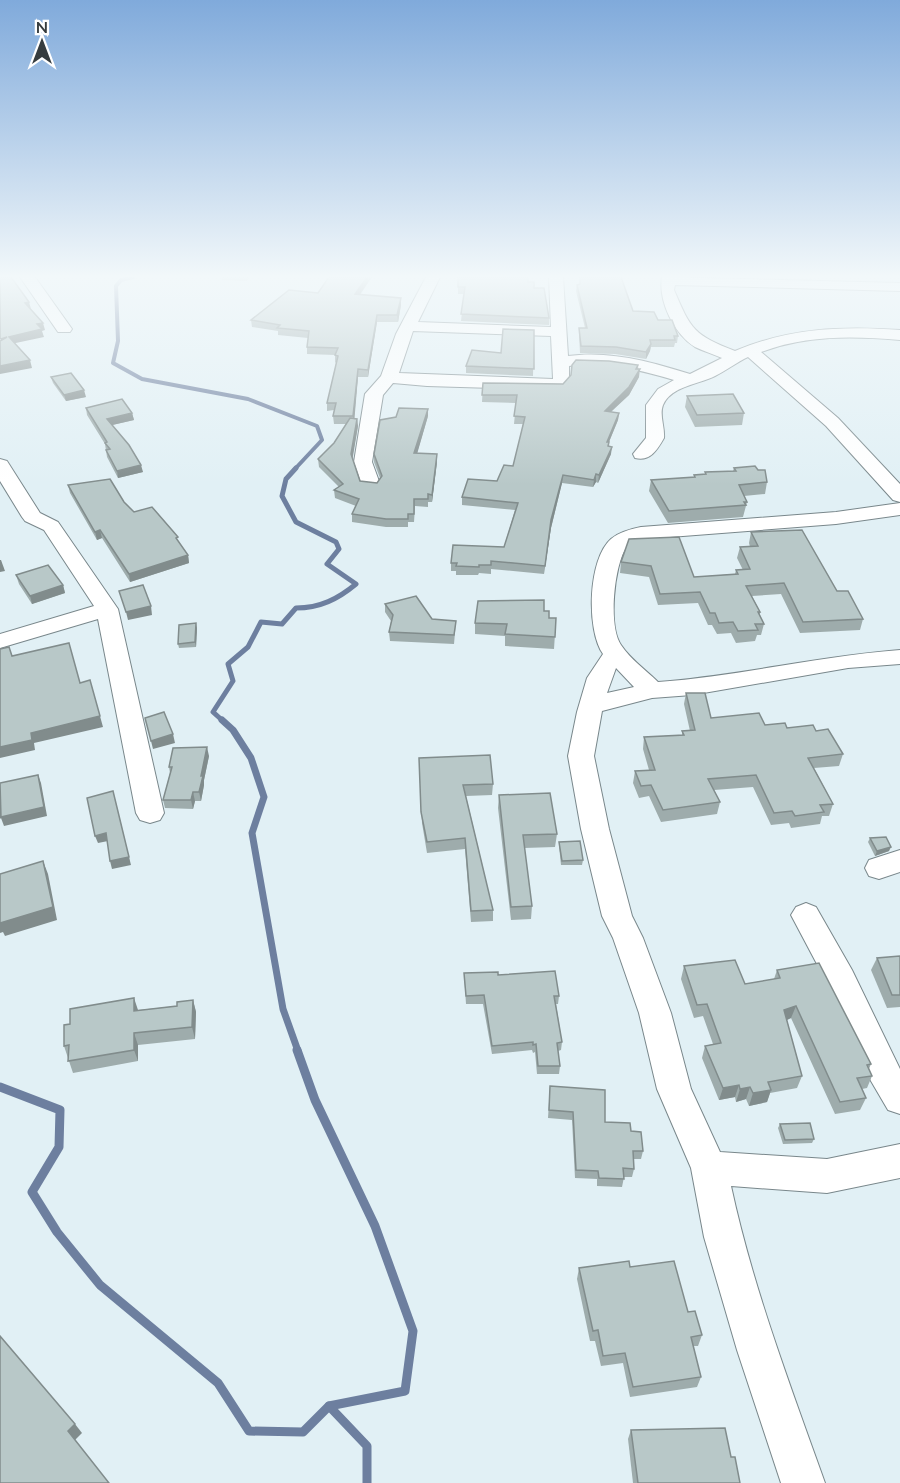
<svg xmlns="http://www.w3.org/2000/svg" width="900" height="1483" font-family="Lato,sans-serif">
	<rect width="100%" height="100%" fill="#e1f0f5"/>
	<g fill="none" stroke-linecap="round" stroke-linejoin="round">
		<path stroke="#6d7f9f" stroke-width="4" d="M 133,277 L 121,280 L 116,286 L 118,341 L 113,363 L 142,379 L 248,399 L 317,426 L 322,440 L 294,470"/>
		<path stroke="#6d7f9f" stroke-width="5" d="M 223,721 L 213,712 L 233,681 L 228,664 L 248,647 L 261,622 L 282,624 L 296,608 C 320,608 338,599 356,584 L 327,564 L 339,549 L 336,542 L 296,522 L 282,496 L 286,479 L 296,468"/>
		<path stroke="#6d7f9f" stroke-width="7" d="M 222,720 L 233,730 L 251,758 L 264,797 L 252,833 L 283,1009 L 298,1051"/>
		<g stroke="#6d7f9f" stroke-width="9">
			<path d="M 0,1087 L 60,1110 L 59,1147 L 32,1192 L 57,1232 L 100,1285 L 218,1383 L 249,1431 L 303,1432 L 329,1406 L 405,1391 L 413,1331 L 375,1226 L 315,1100 L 297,1050"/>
			<path d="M 329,1406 L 367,1446 L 367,1483"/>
		</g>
		<defs>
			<g id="minor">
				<path d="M 20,277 L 35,277 L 72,329 L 70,332 L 58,332 Z"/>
				<path d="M 426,277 L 440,277 L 418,322 L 551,327 L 549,277 L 563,277 L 568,356 C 609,350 652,362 690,374 L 722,358 C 713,354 703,351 695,347 C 674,334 658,301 662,277 L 900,283 L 900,291 L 675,285 L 674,290 C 691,330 694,335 735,351 C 789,328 842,326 900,330 L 900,340 C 852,336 807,335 761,352 L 838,418 L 900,484 L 900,502 L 893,500 L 826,426 L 748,357 C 737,362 727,370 715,376 C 700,384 671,386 663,405 C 659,415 665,427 664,438 C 657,450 650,462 635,458 L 633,454 L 646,438 L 646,405 L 658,389 L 674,380 C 641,370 603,361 569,366 L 569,381 L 562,389 L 556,390 L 427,386 L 393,383 L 383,395 L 372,462 L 380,484 L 377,488 L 363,488 L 354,462 L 365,394 L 381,376 L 396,334 ZM 413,331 L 551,336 L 553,379 L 399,373 Z"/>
				<path d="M 0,459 L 7,461 L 40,513 L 58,522 L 118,609 L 164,813 L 160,820 L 150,823 L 140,820 L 136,813 L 98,619 L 0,648 L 0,634 L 94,606 L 44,530 L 25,521 L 22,517 L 0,481 Z"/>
				<path d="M 900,503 L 900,515 L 836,524 L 644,539 L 626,548 C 614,566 608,626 621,645 C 630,659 646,670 658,682 C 739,676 819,656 900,650 L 900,664 L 848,668 L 692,695 L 652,698 L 602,711 L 594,756 L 609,829 L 632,916 L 643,938 L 671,1013 L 691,1089 L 720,1152 L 827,1159 L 900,1144 L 900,1178 L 827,1193 L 731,1186 C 753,1288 790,1385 825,1483 L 781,1483 L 737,1350 L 704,1237 L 691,1168 L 657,1089 L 639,1013 L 613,938 L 602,916 L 581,829 L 568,756 L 577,712 L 587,678 L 603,654 C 586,630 588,559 611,539 C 619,532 631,529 641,527 L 836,512 ZM 616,668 L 634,687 L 607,693 Z"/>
				<path d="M 900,850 L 900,872 L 879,879 L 869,876 L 865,868 L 869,860 Z"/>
				<path d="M 806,903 L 816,907 L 852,970 L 900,1069 L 900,1114 L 888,1110 L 871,1081 L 827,983 L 791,915 L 796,907 Z"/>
			</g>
		</defs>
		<use href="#minor" stroke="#79878b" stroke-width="2"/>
		<use href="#minor" fill="#fff" fill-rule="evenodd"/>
	</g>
	<g fill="#9eacac">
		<path d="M 221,277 L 249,277 L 247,281 L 222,280 Z"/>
		<path d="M 329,277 L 372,277 L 360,295 L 401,298 L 401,305 L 398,322 L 377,322 L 368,377 L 358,377 L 354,418 L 357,419 L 358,426 L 352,458 L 360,481 L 377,483 L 380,478 L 374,462 L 374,454 L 428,416 L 417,453 L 437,454 L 437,462 L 432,502 L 428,502 L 428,507 L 415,506 L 414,522 L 408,522 L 408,527 L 386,527 L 352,522 L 352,514 L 356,506 L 335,498 L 334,490 L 339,487 L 319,467 L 318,459 L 334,443 L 346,424 L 334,424 L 333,416 L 334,410 L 327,411 L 327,403 L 336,363 L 335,362 L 335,355 L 307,354 L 307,347 L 308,338 L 278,335 L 278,331 L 252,327 L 251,320 L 318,293 Z"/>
		<path d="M 458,277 L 528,282 L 534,288 L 549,318 L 549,325 L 461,321 L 464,294 L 458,294 Z"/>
		<path d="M 579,277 L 621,277 L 633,311 L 658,320 L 678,336 L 677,343 L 675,343 L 674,347 L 651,347 L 650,351 L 646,359 L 615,354 L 580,353 L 579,335 L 579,328 L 585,328 L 576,291 L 577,285 L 580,284 Z"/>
		<path d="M 534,330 L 533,376 L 466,373 L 466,366 L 501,353 Z"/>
		<path d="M 638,365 L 639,377 L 629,395 L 611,412 L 619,413 L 618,420 L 609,442 L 609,446 L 611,454 L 598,483 L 596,482 L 593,487 L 562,483 L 551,528 L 544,574 L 491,569 L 491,574 L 479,573 L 478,575 L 456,575 L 456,571 L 451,571 L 451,563 L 504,547 L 515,510 L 462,505 L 462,497 L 497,481 L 513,466 L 523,424 L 514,424 L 516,403 L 482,402 L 483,383 L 563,384 Z"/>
		<path d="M 51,377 L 86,397 L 66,401 L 53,383 Z"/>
		<path d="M 687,396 L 744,413 L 742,425 L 695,427 L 685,407 Z"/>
		<path d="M 86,408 L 132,413 L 134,420 L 112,425 L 143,472 L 118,478 L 107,457 L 105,444 L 87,415 Z"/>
		<path d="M 734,468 L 767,482 L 765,494 L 744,496 L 747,502 L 743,517 L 668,523 L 649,491 L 651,480 L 694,477 L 694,475 L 705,474 L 705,472 L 733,471 Z"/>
		<path d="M 68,485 L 134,512 L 180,544 L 188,555 L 189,563 L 130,582 L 102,538 L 97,540 L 70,493 Z"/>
		<path d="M 751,532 L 837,591 L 863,619 L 860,630 L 800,633 L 781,594 L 752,596 L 760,612 L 760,615 L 764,624 L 761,635 L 757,635 L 755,641 L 736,643 L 731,633 L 717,634 L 712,625 L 708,625 L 698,603 L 658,605 L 649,577 L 620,573 L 621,562 L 629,539 L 694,577 L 735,574 L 736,570 L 743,570 L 737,558 L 740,547 L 750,547 L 749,543 Z"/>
		<path d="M 16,575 L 63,585 L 65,593 L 32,604 L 19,584 Z"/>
		<path d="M 385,604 L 432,619 L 456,621 L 454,644 L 390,641 L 389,632 L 391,621 L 385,612 Z"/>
		<path d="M 544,611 L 549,618 L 556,618 L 554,649 L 505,646 L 505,636 L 475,634 L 475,623 Z"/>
		<path d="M 197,628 L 196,647 L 179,648 L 178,644 Z"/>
		<path d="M 686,693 L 711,718 L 816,731 L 843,754 L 839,766 L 814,768 L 833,804 L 829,816 L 822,816 L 820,824 L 791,828 L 789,823 L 771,825 L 753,787 L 714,790 L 720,802 L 717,814 L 661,822 L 649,796 L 639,798 L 633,783 L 635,771 L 649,770 L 643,749 L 644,737 L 682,735 L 682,731 L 690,731 L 684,704 Z"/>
		<path d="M 209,756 L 204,780 L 204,785 L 201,801 L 195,801 L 193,809 L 165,808 L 163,800 L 170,773 L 169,767 Z"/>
		<path d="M 419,758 L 493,784 L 492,795 L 466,796 L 493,910 L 493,921 L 471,922 L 465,849 L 427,853 L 422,823 Z"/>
		<path d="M 499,795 L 557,834 L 555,847 L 524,848 L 532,906 L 531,919 L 511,920 L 498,808 Z"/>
		<path d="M 870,838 L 889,851 L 875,856 L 868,842 Z"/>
		<path d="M 559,842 L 583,860 L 582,865 L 561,865 L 559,846 Z"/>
		<path d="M 900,956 L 900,1007 L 887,1008 L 871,970 L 877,958 Z"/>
		<path d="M 684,966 L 745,984 L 774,979 L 777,970 L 871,1064 L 869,1069 L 872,1076 L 867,1088 L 862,1089 L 866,1098 L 860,1110 L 835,1114 L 791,1018 L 787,1020 L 802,1076 L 797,1088 L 770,1093 L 767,1102 L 749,1106 L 746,1099 L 736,1102 L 735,1097 L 719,1100 L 702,1058 L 705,1046 L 713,1044 L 703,1016 L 694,1018 L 681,979 Z"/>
		<path d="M 464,973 L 498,975 L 559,996 L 558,1004 L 556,1004 L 562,1042 L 561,1050 L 558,1051 L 560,1066 L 559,1074 L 537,1074 L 535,1052 L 533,1053 L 532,1050 L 492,1054 L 483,1004 L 466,1004 Z"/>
		<path d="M 193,1000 L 196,1012 L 195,1039 L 138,1045 L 138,1061 L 73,1073 L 64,1046 L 138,1010 L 177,1006 Z"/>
		<path d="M 550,1086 L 605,1122 L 631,1131 L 643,1151 L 641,1159 L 633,1159 L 634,1169 L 632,1177 L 624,1177 L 622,1187 L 597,1186 L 597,1179 L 575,1178 L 572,1120 L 548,1118 Z"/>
		<path d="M 780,1124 L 814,1139 L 812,1143 L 783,1144 L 778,1128 Z"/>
		<path d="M 630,1267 L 688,1312 L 702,1335 L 698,1346 L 693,1346 L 701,1377 L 697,1387 L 630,1397 L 623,1363 L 601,1366 L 595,1341 L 590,1341 L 577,1279 L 579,1268 Z"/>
		<path d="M 631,1430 L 731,1457 L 740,1483 L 633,1483 L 628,1439 Z"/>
	</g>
	<g fill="#818c8c">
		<path d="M 367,277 L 372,277 L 355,301 L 355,294 Z"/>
		<path d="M 401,298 L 401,305 L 398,322 L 397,315 Z"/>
		<path d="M 29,302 L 31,309 L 25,303 Z"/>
		<path d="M 377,315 L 377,322 L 368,377 L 368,370 Z"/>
		<path d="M 43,323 L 45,330 L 42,331 L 44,337 L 11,344 L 9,337 L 37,324 Z"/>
		<path d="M 651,344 L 650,351 L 646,359 L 646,352 Z"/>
		<path d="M 30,360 L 32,368 L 0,374 L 0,366 Z"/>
		<path d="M 358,369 L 358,377 L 354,424 L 353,416 Z"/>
		<path d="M 640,369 L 639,377 L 629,395 L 604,418 L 605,411 Z"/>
		<path d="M 84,390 L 86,397 L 66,401 L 64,395 Z"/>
		<path d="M 428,409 L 428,416 L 415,461 L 414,453 Z"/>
		<path d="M 132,413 L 134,420 L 108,426 L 107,419 Z"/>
		<path d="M 619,413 L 618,420 L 606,449 L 607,442 Z"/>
		<path d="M 357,419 L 358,426 L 352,462 L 351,454 Z"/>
		<path d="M 612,447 L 611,454 L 598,483 L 599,475 Z"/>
		<path d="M 437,454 L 437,462 L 432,502 L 432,495 Z"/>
		<path d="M 141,465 L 143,472 L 118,478 L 117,471 Z"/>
		<path d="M 596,474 L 596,482 L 593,487 L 594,480 Z"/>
		<path d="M 563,475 L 562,483 L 551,528 L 544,574 L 551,520 Z"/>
		<path d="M 100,530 L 102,538 L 97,540 L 95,532 Z"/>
		<path d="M 188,555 L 189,563 L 130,582 L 129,574 Z"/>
		<path d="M 0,560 L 1,560 L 5,571 L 0,572 Z"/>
		<path d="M 63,585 L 65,593 L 32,604 L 30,596 Z"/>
		<path d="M 151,606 L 152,615 L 128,620 L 126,612 Z"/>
		<path d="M 196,623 L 197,628 L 196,647 L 195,642 Z"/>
		<path d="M 90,680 L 103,727 L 34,743 L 35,750 L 0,758 L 0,747 L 31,733 Z"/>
		<path d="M 173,734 L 175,743 L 153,749 L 151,741 Z"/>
		<path d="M 207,747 L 209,756 L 204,780 L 204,785 L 201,801 L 199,792 L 201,776 Z"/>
		<path d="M 38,775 L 41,783 L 47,816 L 4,826 L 1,818 L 0,819 L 0,809 Z"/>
		<path d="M 193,792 L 195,801 L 193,809 L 191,800 Z"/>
		<path d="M 115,799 L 131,865 L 112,869 L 110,861 Z"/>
		<path d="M 106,833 L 108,841 L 98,843 L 95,836 Z"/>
		<path d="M 891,847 L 889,851 L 875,856 L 877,851 Z"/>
		<path d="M 43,861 L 48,874 L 57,920 L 5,936 L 3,932 L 0,933 L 0,922 Z"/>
		<path d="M 134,998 L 138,1010 L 134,1011 Z"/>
		<path d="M 193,1000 L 196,1012 L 195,1039 L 192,1027 Z"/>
		<path d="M 796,1006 L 791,1018 L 780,1023 L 784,1010 Z"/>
		<path d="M 134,1033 L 138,1045 L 138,1061 L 134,1050 Z"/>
		<path d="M 739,1085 L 735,1097 L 719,1100 L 723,1088 Z"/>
		<path d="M 750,1087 L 746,1099 L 736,1102 L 740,1089 Z"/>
		<path d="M 771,1090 L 767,1102 L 749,1106 L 753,1093 Z"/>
		<path d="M 75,1424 L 82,1433 L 75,1440 L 68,1431 Z"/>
	</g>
	<g fill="#b8c8c8" stroke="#818c8c" stroke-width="1.5">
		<path d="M 0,277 L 11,277 L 29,302 L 25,303 L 43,323 L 37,324 L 42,329 L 9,337 L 30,360 L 0,366 L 0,341 L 7,337 L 1,339 L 0,338 Z"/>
		<path d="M 329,277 L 367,277 L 355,294 L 401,298 L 397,315 L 377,315 L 368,370 L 358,369 L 353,416 L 333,416 L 336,403 L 327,403 L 338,356 L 335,355 L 338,348 L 307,347 L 309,331 L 277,328 L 280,325 L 251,320 L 289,290 L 318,293 Z"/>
		<path d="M 458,277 L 528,277 L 528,282 L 534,282 L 534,288 L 544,288 L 549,318 L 461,314 L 465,287 L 458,287 Z"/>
		<path d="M 580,277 L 621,277 L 633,311 L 654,312 L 658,320 L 672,320 L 678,336 L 674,336 L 675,340 L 650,340 L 651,344 L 646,352 L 616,347 L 581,346 L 579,328 L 587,328 L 577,285 L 580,284 Z"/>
		<path d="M 503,329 L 534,330 L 534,369 L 466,366 L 472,350 L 501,353 Z"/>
		<path d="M 576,360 L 609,361 L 638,365 L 636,369 L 640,369 L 629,387 L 605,411 L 619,413 L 607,442 L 609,442 L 608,446 L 612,447 L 599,475 L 596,474 L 594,480 L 563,475 L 551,520 L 545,566 L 491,561 L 491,565 L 479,565 L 479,567 L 456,566 L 457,563 L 451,563 L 453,545 L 504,547 L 518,503 L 462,497 L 468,479 L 497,481 L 504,465 L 513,466 L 525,417 L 514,416 L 517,395 L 482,395 L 483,383 L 563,384 L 571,375 L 572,365 Z"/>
		<path d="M 71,373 L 84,390 L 64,395 L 51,377 Z"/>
		<path d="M 733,394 L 744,413 L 697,415 L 687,396 Z"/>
		<path d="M 122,399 L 132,413 L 107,419 L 129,445 L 141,465 L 117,471 L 106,450 L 110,449 L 105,443 L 107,442 L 86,408 Z"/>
		<path d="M 399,408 L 428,409 L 414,453 L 437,454 L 432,495 L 428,494 L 428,499 L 414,499 L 414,514 L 408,514 L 408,519 L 386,519 L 352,514 L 359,499 L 334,490 L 343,484 L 318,459 L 334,443 L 350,418 L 357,419 L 351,454 L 360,481 L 377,483 L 382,476 L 374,454 L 380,420 L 396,417 Z"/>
		<path d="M 755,466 L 758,470 L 765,470 L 767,482 L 739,485 L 747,502 L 744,502 L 746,505 L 669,511 L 651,480 L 695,477 L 694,475 L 706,474 L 705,472 L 736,471 L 734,468 Z"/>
		<path d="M 110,479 L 124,502 L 134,512 L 152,507 L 178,537 L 176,538 L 188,555 L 129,574 L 100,530 L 95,532 L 68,485 Z"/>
		<path d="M 802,530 L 837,591 L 848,591 L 863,619 L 803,622 L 784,583 L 746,586 L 760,612 L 758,612 L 764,624 L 755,624 L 758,630 L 738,631 L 733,622 L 719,623 L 715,613 L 710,613 L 700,592 L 660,594 L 651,566 L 621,562 L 629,539 L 679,537 L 694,577 L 738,574 L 736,570 L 750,569 L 740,547 L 758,546 L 751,532 Z"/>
		<path d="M 48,565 L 63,585 L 30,596 L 16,575 Z"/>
		<path d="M 143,585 L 151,606 L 126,612 L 119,591 Z"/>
		<path d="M 416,596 L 432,619 L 456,621 L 454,635 L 389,632 L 393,615 L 385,604 Z"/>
		<path d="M 544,600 L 544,611 L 549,611 L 549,618 L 556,618 L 555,637 L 505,634 L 507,624 L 475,623 L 478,601 Z"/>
		<path d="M 196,623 L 195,642 L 178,644 L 179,625 Z"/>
		<path d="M 69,643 L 80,683 L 90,680 L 100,716 L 31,733 L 32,740 L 0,747 L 0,649 L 9,647 L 12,656 Z"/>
		<path d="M 686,693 L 705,693 L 711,718 L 759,713 L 765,725 L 785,723 L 787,728 L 813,725 L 816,731 L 828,729 L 843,754 L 808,758 L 833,804 L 820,805 L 824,812 L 795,816 L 792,811 L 774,813 L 756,775 L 708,779 L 720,802 L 663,810 L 651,785 L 641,786 L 635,771 L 655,770 L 644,737 L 684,735 L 682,731 L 695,730 Z"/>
		<path d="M 164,712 L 173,734 L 151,741 L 145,718 Z"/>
		<path d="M 207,747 L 201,776 L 203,776 L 199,792 L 193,792 L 191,800 L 163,800 L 172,767 L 169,767 L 173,748 Z"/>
		<path d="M 490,755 L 493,784 L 463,785 L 493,910 L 471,911 L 465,838 L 427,842 L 421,812 L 419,758 Z"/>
		<path d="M 38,775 L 44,807 L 1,817 L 0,783 Z"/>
		<path d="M 113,791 L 129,857 L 110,861 L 106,833 L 95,836 L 87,798 Z"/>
		<path d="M 550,793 L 557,834 L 523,835 L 532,906 L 511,907 L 499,795 Z"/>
		<path d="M 886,837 L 891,847 L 877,851 L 870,838 Z"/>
		<path d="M 580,841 L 583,860 L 562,861 L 559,842 Z"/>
		<path d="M 43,861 L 53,907 L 0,923 L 0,874 Z"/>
		<path d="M 900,956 L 900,995 L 892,995 L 877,958 Z"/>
		<path d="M 735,960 L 745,984 L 780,978 L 777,970 L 819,963 L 871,1064 L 867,1065 L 872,1076 L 857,1078 L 866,1098 L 840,1102 L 796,1006 L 784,1010 L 802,1076 L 768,1082 L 771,1090 L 753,1093 L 750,1087 L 740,1089 L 739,1085 L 723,1088 L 705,1046 L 721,1043 L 707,1004 L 697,1005 L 684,966 Z"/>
		<path d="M 555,971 L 559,996 L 554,996 L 562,1042 L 557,1043 L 560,1066 L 538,1066 L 536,1044 L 533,1045 L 533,1042 L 492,1046 L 484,995 L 466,996 L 464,973 L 498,972 L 498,975 Z"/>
		<path d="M 134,998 L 134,1011 L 177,1006 L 177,1002 L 193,1000 L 192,1027 L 134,1033 L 134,1050 L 68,1061 L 69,1045 L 64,1046 L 64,1025 L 70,1024 L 70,1009 Z"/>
		<path d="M 550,1086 L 605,1090 L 605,1122 L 630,1123 L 631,1131 L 641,1132 L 643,1151 L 633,1151 L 634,1169 L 623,1168 L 624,1179 L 599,1178 L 598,1171 L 576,1170 L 573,1112 L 549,1110 Z"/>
		<path d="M 810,1123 L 814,1139 L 785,1140 L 780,1124 Z"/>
		<path d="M 629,1261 L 630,1267 L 674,1261 L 688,1312 L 695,1311 L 702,1335 L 691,1337 L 701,1377 L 633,1387 L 625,1353 L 603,1356 L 598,1330 L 593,1331 L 579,1268 Z"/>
		<path d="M 0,1336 L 75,1424 L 68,1431 L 109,1483 L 0,1483 Z"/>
		<path d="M 725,1428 L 731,1457 L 735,1457 L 740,1483 L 638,1483 L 631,1430 Z"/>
	</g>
	<linearGradient id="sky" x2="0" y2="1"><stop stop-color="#80aadb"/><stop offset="0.57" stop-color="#f2f8fa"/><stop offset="1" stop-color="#f2f8fa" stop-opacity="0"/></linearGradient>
	<rect width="900" height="485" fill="url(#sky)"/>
	<g transform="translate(42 42)" stroke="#ffffff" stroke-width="4.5" paint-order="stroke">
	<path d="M0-4.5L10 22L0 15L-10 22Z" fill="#363c3e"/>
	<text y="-9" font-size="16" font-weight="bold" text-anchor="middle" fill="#363c3e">N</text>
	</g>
</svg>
